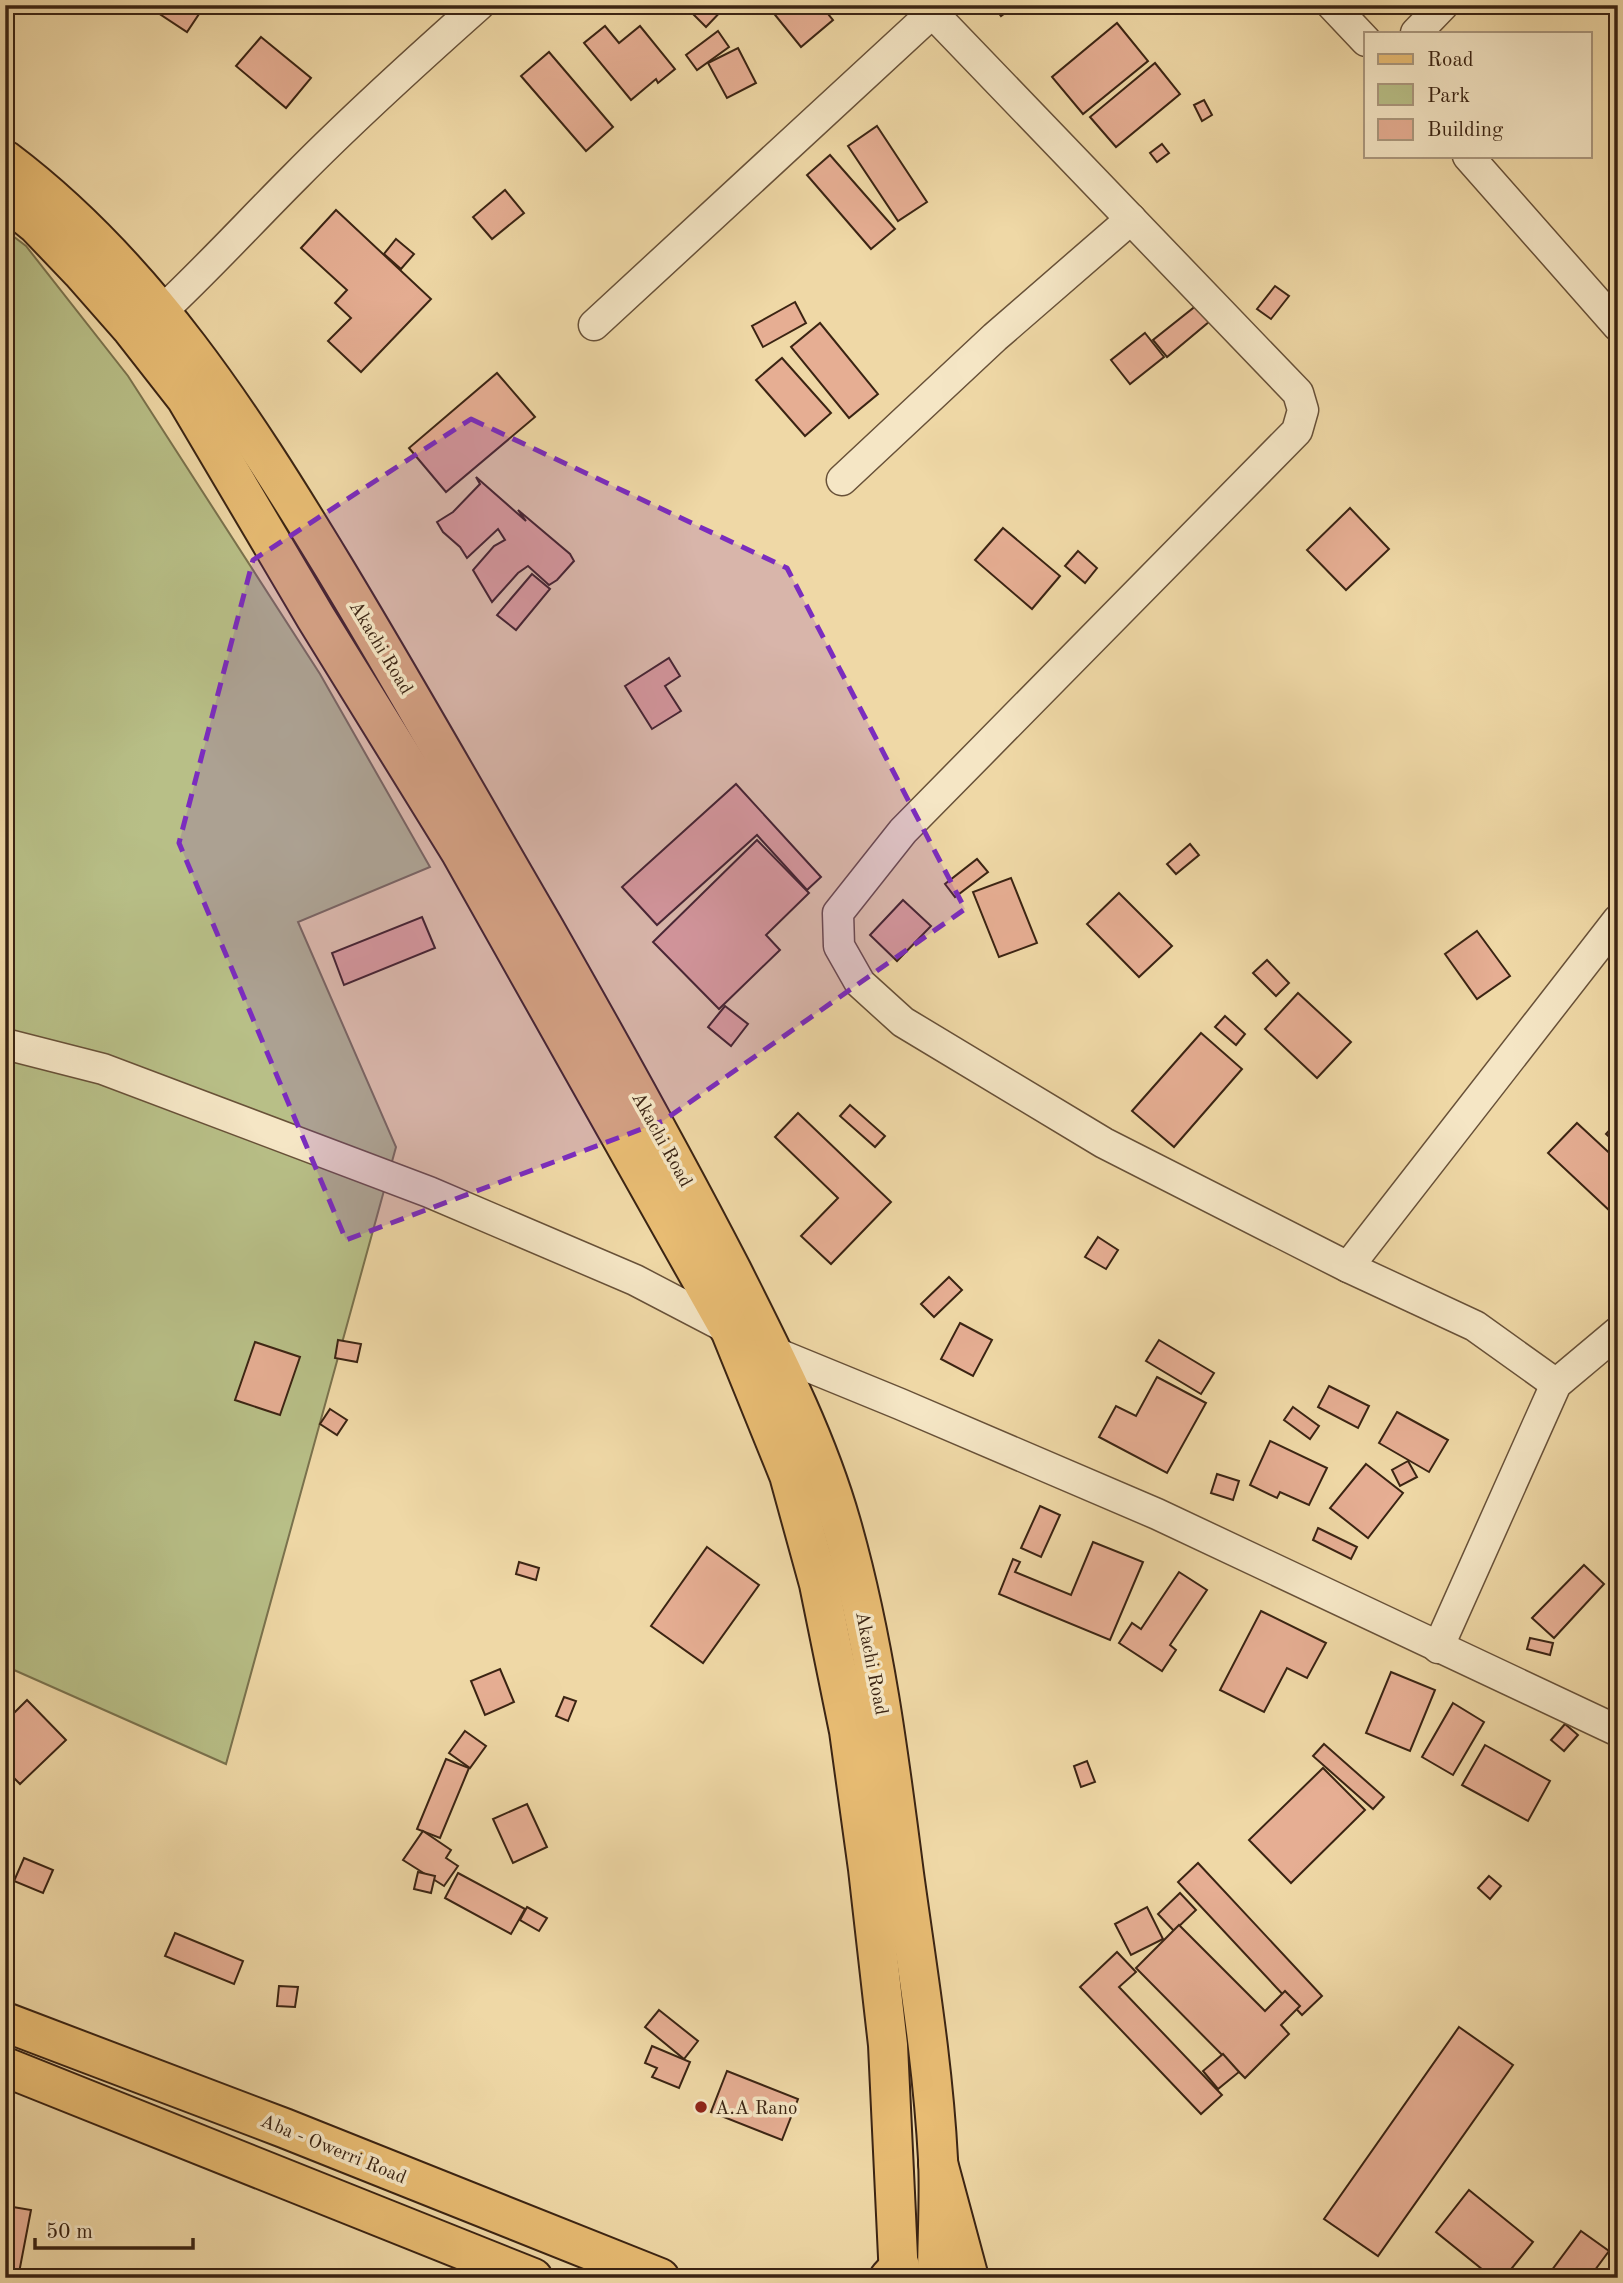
<svg xmlns="http://www.w3.org/2000/svg" width="1623" height="2283" font-family="'Old Standard TT',serif">
	<rect width="100%" height="100%" fill="#efd8a6"/>
	<filter id="stains"><feTurbulence type="fractalNoise" baseFrequency=".00286" numOctaves="4"/><feColorMatrix values="0 0 0 0 .2 0 0 0 0 .09 0 0 0 0 .02 0 0 0 .5 -.17"/></filter>
	<radialGradient id="worn" r=".72"><stop offset=".6" stop-color="#630" stop-opacity="0"/><stop offset="1" stop-color="#630" stop-opacity=".3"/></radialGradient>
	<path fill="#b8bf87" stroke="#7a724d" stroke-width="2" d="M 5,230 L 26,246 L 128,376 L 320,674 L 430,867 L 298,922 L 396,1147 L 226,1764 L 5,1666 Z"/>
	<g fill="#e6ae93" stroke="#3b2413" stroke-width="2">
		<path d="M 146,5 L 205,5 L 187,32 Z"/>
		<path d="M 684,5 L 727,5 L 706,27 Z"/>
		<path d="M 767,5 L 829,5 L 824,9 L 833,20 L 801,47 Z"/>
		<path d="M 993,5 L 1016,5 L 1001,16 Z"/>
		<path d="M 1117,23 L 1148,61 L 1083,114 L 1052,77 Z"/>
		<path d="M 605,26 L 619,43 L 640,26 L 675,69 L 658,83 L 656,79 L 631,100 L 584,43 Z"/>
		<path d="M 718,31 L 729,47 L 697,70 L 686,55 Z"/>
		<path d="M 261,37 L 311,78 L 286,108 L 236,66 Z"/>
		<path d="M 738,48 L 756,83 L 727,98 L 708,63 Z"/>
		<path d="M 549,52 L 613,127 L 586,151 L 521,76 Z"/>
		<path d="M 1155,63 L 1180,94 L 1116,147 L 1090,117 Z"/>
		<path d="M 1204,100 L 1212,115 L 1202,121 L 1194,105 Z"/>
		<path d="M 877,126 L 927,202 L 898,221 L 848,146 Z"/>
		<path d="M 1162,144 L 1169,153 L 1157,162 L 1150,153 Z"/>
		<path d="M 830,155 L 895,229 L 871,249 L 807,175 Z"/>
		<path d="M 505,190 L 524,213 L 492,239 L 473,217 Z"/>
		<path d="M 336,210 L 431,299 L 361,372 L 328,341 L 351,318 L 335,303 L 347,290 L 301,248 Z"/>
		<path d="M 396,239 L 414,254 L 401,269 L 384,254 Z"/>
		<path d="M 1275,286 L 1289,296 L 1271,319 L 1257,309 Z"/>
		<path d="M 795,302 L 806,323 L 763,347 L 752,326 Z"/>
		<path d="M 1197,305 L 1210,321 L 1167,357 L 1153,340 Z"/>
		<path d="M 820,323 L 878,394 L 849,418 L 791,347 Z"/>
		<path d="M 1145,333 L 1164,357 L 1130,384 L 1111,360 Z"/>
		<path d="M 782,358 L 831,413 L 805,436 L 756,380 Z"/>
		<path d="M 497,373 L 535,417 L 446,492 L 409,448 Z"/>
		<path d="M 476,477 L 526,521 L 518,510 L 570,554 L 574,561 L 557,580 L 549,585 L 528,566 L 518,573 L 492,602 L 473,570 L 494,546 L 505,540 L 498,529 L 467,558 L 460,547 L 443,532 L 437,522 L 453,512 L 480,484 Z"/>
		<path d="M 1350,508 L 1389,549 L 1346,590 L 1307,550 Z"/>
		<path d="M 1003,528 L 1060,576 L 1032,609 L 975,560 Z"/>
		<path d="M 1078,551 L 1097,568 L 1085,583 L 1065,566 Z"/>
		<path d="M 532,574 L 550,589 L 516,630 L 497,615 Z"/>
		<path d="M 669,658 L 680,676 L 665,686 L 681,711 L 652,729 L 625,686 Z"/>
		<path d="M 736,784 L 821,877 L 807,890 L 757,835 L 657,925 L 622,887 Z"/>
		<path d="M 757,840 L 809,893 L 766,935 L 780,950 L 719,1009 L 653,942 Z"/>
		<path d="M 1190,844 L 1199,855 L 1176,874 L 1167,864 Z"/>
		<path d="M 977,859 L 988,872 L 955,897 L 945,884 Z"/>
		<path d="M 1011,878 L 1037,943 L 999,957 L 973,892 Z"/>
		<path d="M 1119,893 L 1172,946 L 1139,977 L 1087,924 Z"/>
		<path d="M 903,900 L 931,926 L 897,961 L 870,935 Z"/>
		<path d="M 422,917 L 435,948 L 344,985 L 332,953 Z"/>
		<path d="M 1477,931 L 1510,976 L 1477,999 L 1445,954 Z"/>
		<path d="M 1267,960 L 1289,983 L 1276,996 L 1253,973 Z"/>
		<path d="M 1298,993 L 1351,1042 L 1317,1078 L 1265,1029 Z"/>
		<path d="M 725,1006 L 748,1024 L 731,1046 L 708,1027 Z"/>
		<path d="M 1225,1016 L 1245,1034 L 1236,1045 L 1215,1027 Z"/>
		<path d="M 1201,1033 L 1242,1069 L 1174,1147 L 1132,1111 Z"/>
		<path d="M 850,1105 L 885,1136 L 875,1147 L 840,1116 Z"/>
		<path d="M 798,1113 L 891,1202 L 831,1264 L 801,1236 L 838,1198 L 775,1137 Z"/>
		<path d="M 1618,1121 L 1618,1143 L 1617,1144 L 1606,1134 Z"/>
		<path d="M 1577,1123 L 1618,1161 L 1618,1204 L 1611,1212 L 1548,1153 Z"/>
		<path d="M 1098,1237 L 1118,1250 L 1106,1269 L 1085,1257 Z"/>
		<path d="M 949,1277 L 962,1290 L 934,1317 L 921,1304 Z"/>
		<path d="M 960,1323 L 992,1340 L 973,1376 L 941,1359 Z"/>
		<path d="M 338,1340 L 361,1344 L 357,1362 L 335,1358 Z"/>
		<path d="M 1159,1340 L 1214,1373 L 1201,1394 L 1146,1361 Z"/>
		<path d="M 255,1342 L 300,1357 L 280,1415 L 235,1400 Z"/>
		<path d="M 1157,1377 L 1206,1403 L 1167,1473 L 1099,1437 L 1116,1406 L 1136,1416 Z"/>
		<path d="M 1329,1386 L 1369,1406 L 1358,1428 L 1318,1407 Z"/>
		<path d="M 1293,1407 L 1319,1426 L 1310,1439 L 1284,1420 Z"/>
		<path d="M 330,1409 L 347,1420 L 337,1435 L 320,1424 Z"/>
		<path d="M 1397,1412 L 1448,1440 L 1429,1472 L 1379,1443 Z"/>
		<path d="M 1270,1441 L 1327,1468 L 1309,1505 L 1280,1492 L 1277,1498 L 1250,1485 Z"/>
		<path d="M 1408,1461 L 1417,1477 L 1400,1486 L 1392,1470 Z"/>
		<path d="M 1366,1464 L 1403,1493 L 1368,1538 L 1330,1508 Z"/>
		<path d="M 1217,1474 L 1239,1481 L 1233,1500 L 1211,1493 Z"/>
		<path d="M 1040,1506 L 1060,1515 L 1041,1557 L 1021,1548 Z"/>
		<path d="M 1318,1528 L 1357,1547 L 1351,1559 L 1313,1540 Z"/>
		<path d="M 1093,1542 L 1143,1562 L 1110,1640 L 999,1594 L 1013,1559 L 1020,1562 L 1015,1572 L 1071,1595 Z"/>
		<path d="M 707,1547 L 759,1585 L 703,1663 L 651,1626 Z"/>
		<path d="M 519,1562 L 539,1568 L 536,1580 L 516,1574 Z"/>
		<path d="M 1584,1565 L 1604,1584 L 1554,1638 L 1532,1618 Z"/>
		<path d="M 1179,1572 L 1207,1590 L 1170,1645 L 1176,1650 L 1162,1671 L 1119,1643 L 1132,1623 L 1141,1629 Z"/>
		<path d="M 1261,1611 L 1326,1643 L 1307,1678 L 1287,1668 L 1264,1712 L 1220,1690 Z"/>
		<path d="M 1530,1638 L 1553,1643 L 1550,1655 L 1527,1649 Z"/>
		<path d="M 500,1669 L 514,1702 L 485,1715 L 471,1681 Z"/>
		<path d="M 1391,1672 L 1435,1690 L 1410,1751 L 1366,1733 Z"/>
		<path d="M 564,1697 L 576,1701 L 568,1721 L 556,1716 Z"/>
		<path d="M 27,1700 L 66,1740 L 20,1784 L 6,1770 L 5,1722 Z"/>
		<path d="M 1453,1703 L 1484,1722 L 1453,1775 L 1422,1757 Z"/>
		<path d="M 1565,1724 L 1578,1735 L 1564,1751 L 1551,1740 Z"/>
		<path d="M 465,1731 L 486,1746 L 470,1768 L 449,1753 Z"/>
		<path d="M 1324,1744 L 1384,1797 L 1373,1809 L 1313,1756 Z"/>
		<path d="M 1485,1745 L 1550,1781 L 1528,1821 L 1462,1785 Z"/>
		<path d="M 446,1759 L 469,1768 L 440,1838 L 417,1829 Z"/>
		<path d="M 1087,1761 L 1095,1782 L 1081,1787 L 1074,1766 Z"/>
		<path d="M 1323,1768 L 1365,1810 L 1291,1883 L 1249,1840 Z"/>
		<path d="M 5,1801 L 12,1803 L 7,1815 L 5,1814 Z"/>
		<path d="M 527,1804 L 547,1847 L 513,1863 L 493,1819 Z"/>
		<path d="M 423,1831 L 451,1850 L 446,1858 L 458,1866 L 444,1886 L 403,1860 Z"/>
		<path d="M 24,1858 L 53,1870 L 43,1893 L 14,1881 Z"/>
		<path d="M 1198,1863 L 1322,1996 L 1302,2015 L 1178,1882 Z"/>
		<path d="M 418,1872 L 435,1876 L 431,1893 L 414,1889 Z"/>
		<path d="M 458,1873 L 525,1909 L 511,1934 L 445,1898 Z"/>
		<path d="M 1489,1876 L 1501,1886 L 1490,1899 L 1478,1888 Z"/>
		<path d="M 1180,1893 L 1196,1910 L 1174,1931 L 1158,1914 Z"/>
		<path d="M 527,1907 L 547,1918 L 539,1931 L 520,1920 Z"/>
		<path d="M 1147,1907 L 1163,1939 L 1131,1955 L 1115,1924 Z"/>
		<path d="M 1179,1925 L 1265,2011 L 1285,1991 L 1300,2006 L 1281,2025 L 1289,2034 L 1245,2078 L 1136,1968 Z"/>
		<path d="M 175,1933 L 243,1961 L 234,1984 L 165,1956 Z"/>
		<path d="M 1117,1952 L 1136,1972 L 1119,1987 L 1222,2095 L 1201,2114 L 1080,1987 Z"/>
		<path d="M 279,1986 L 298,1987 L 295,2007 L 277,2006 Z"/>
		<path d="M 659,2010 L 698,2041 L 684,2059 L 645,2027 Z"/>
		<path d="M 1459,2027 L 1513,2065 L 1378,2256 L 1324,2219 Z"/>
		<path d="M 652,2046 L 690,2062 L 679,2088 L 652,2077 L 657,2068 L 645,2063 Z"/>
		<path d="M 1223,2054 L 1239,2072 L 1218,2089 L 1203,2071 Z"/>
		<path d="M 727,2071 L 798,2099 L 782,2140 L 711,2112 Z"/>
		<path d="M 1469,2190 L 1533,2242 L 1504,2278 L 1493,2278 L 1436,2232 Z"/>
		<path d="M 13,2207 L 31,2210 L 18,2278 L 5,2278 L 5,2247 Z"/>
		<path d="M 1581,2231 L 1609,2251 L 1589,2278 L 1546,2278 Z"/>
		<path d="M 1618,2260 L 1618,2278 L 1604,2278 Z"/>
	</g>
	<g fill="none" stroke-linecap="round" stroke-linejoin="round">
		<defs>
			<g id="minor">
				<path d="M 925,5 L 1298,393 L 1303,410 L 1297,431 L 903,831 L 838,913 L 839,946 L 860,983 L 903,1022 L 1104,1143 L 1348,1267 L 1475,1326 L 1556,1384"/>
				<path d="M 1332,5 L 1366,41"/>
				<path d="M 1416,33 L 1443,5"/>
				<path d="M 1468,156 L 1618,326"/>
				<path d="M 161,312 C 208,268 251,221 296,176 C 355,116 416,61 479,5"/>
				<path d="M 594,325 L 932,13"/>
				<path d="M 842,480 L 995,337 L 1131,219"/>
				<path d="M 5,1044 L 103,1069 L 429,1192 L 635,1280 L 773,1352 L 900,1404 L 1157,1514 L 1618,1731"/>
				<path d="M 1348,1267 L 1618,920"/>
				<path d="M 1438,1648 L 1556,1384 L 1618,1332"/>
			</g>
			<g id="major">
				<path d="M 5,160 C 147,267 242,416 333,566 C 405,685 473,806 543,926 C 608,1040 672,1155 732,1271 C 773,1353 816,1435 841,1523 C 874,1638 889,1756 904,1874 C 917,1969 933,2063 938,2159 C 940,2198 937,2238 937,2278"/>
				<path d="M 5,199 L 37,225 L 81,271 L 132,329 L 186,398 L 316,618 L 460,851 L 731,1332 L 789,1475 L 819,1584 L 849,1731 L 868,1869 L 888,2045 L 899,2278"/>
			</g>
			<g id="highway">
				<path d="M 5,2022 L 284,2128 L 660,2278"/>
				<path d="M 5,2067 L 533,2278"/>
				<path d="M 938,2163 L 969,2278"/>
				<path d="M 889,2278 L 900,2266"/>
			</g>
		</defs>
		<use href="#minor" stroke="#685138" stroke-width="33"/>
		<use href="#major" stroke="#3b2413" stroke-width="42"/>
		<use href="#highway" stroke="#3b2413" stroke-width="42"/>
		<use href="#minor" stroke="#f5e6c5" stroke-width="30"/>
		<use href="#major" stroke="#e8bc73" stroke-width="38"/>
		<use href="#highway" stroke="#e8bc73" stroke-width="38"/>
	</g>
	<path fill="#7b2cbf" fill-opacity="0.2" stroke="#7b2cbf" stroke-width="5" stroke-dasharray="14 9" stroke-linejoin="round" d="M 471,419 L 787,568 L 965,909 L 663,1121 L 346,1240 L 179,843 L 253,560 Z"/>
	<circle fill="#8f2418" stroke="#f5e6c5" stroke-width="2.5" cx="701" cy="2107" r="7"/>
	<g text-anchor="middle" stroke-width="7" stroke-linejoin="round" paint-order="stroke">
		<g font-size="19" fill="#3b2413" stroke="#f5e6c5">
			<text transform="translate(382 647) rotate(59)" y="7">Akachi Road</text>
			<text transform="translate(663 1139) rotate(61)" y="7">Akachi Road</text>
			<text transform="translate(873 1663) rotate(79)" y="7">Akachi Road</text>
			<text transform="translate(334 2148) rotate(22)" y="7">Aba - Owerri Road</text>
		</g>
		<g font-size="19" fill="#3b2413" stroke="#f5e6c5" text-anchor="start">
			<text x="715" y="2114">A.A Rano</text>
		</g>
	</g>
	<rect width="1623" height="2283" fill="none" stroke="#efd8a6" stroke-width="28"/>
	<rect x="7" y="7" width="1609" height="2269" fill="none" stroke="#3b2413" stroke-width="3.5"/>
	<rect x="14" y="14" width="1595" height="2255" fill="none" stroke="#3b2413" stroke-width="2"/>
	<rect x="1364" y="32" width="228" height="126" fill="#f5e6c5" stroke="#ab987e" stroke-width="2"/>
	<rect x="1378" y="54" width="35" height="10" fill="#e8bc73" stroke="#ab987e" stroke-width="2"/>
	<text x="1427" y="66" font-size="21" fill="#3b2413">Road</text>
	<rect x="1378" y="84" width="35" height="21" fill="#b8bf87" stroke="#ab987e" stroke-width="2"/>
	<text x="1427" y="102" font-size="21" fill="#3b2413">Park</text>
	<rect x="1378" y="119" width="35" height="21" fill="#e6ae93" stroke="#ab987e" stroke-width="2"/>
	<text x="1427" y="136" font-size="21" fill="#3b2413">Building</text>
	<path d="M35 2238v10h158v-10" fill="none" stroke="#3b2413" stroke-width="3.5"/>
	<text x="46" y="2238" font-size="21" fill="#3b2413" stroke="#f5e6c5" stroke-width="5" paint-order="stroke">50 m</text>
	<rect width="100%" height="100%" filter="url(#stains)"/>
	<rect width="100%" height="100%" fill="url(#worn)"/>
</svg>
